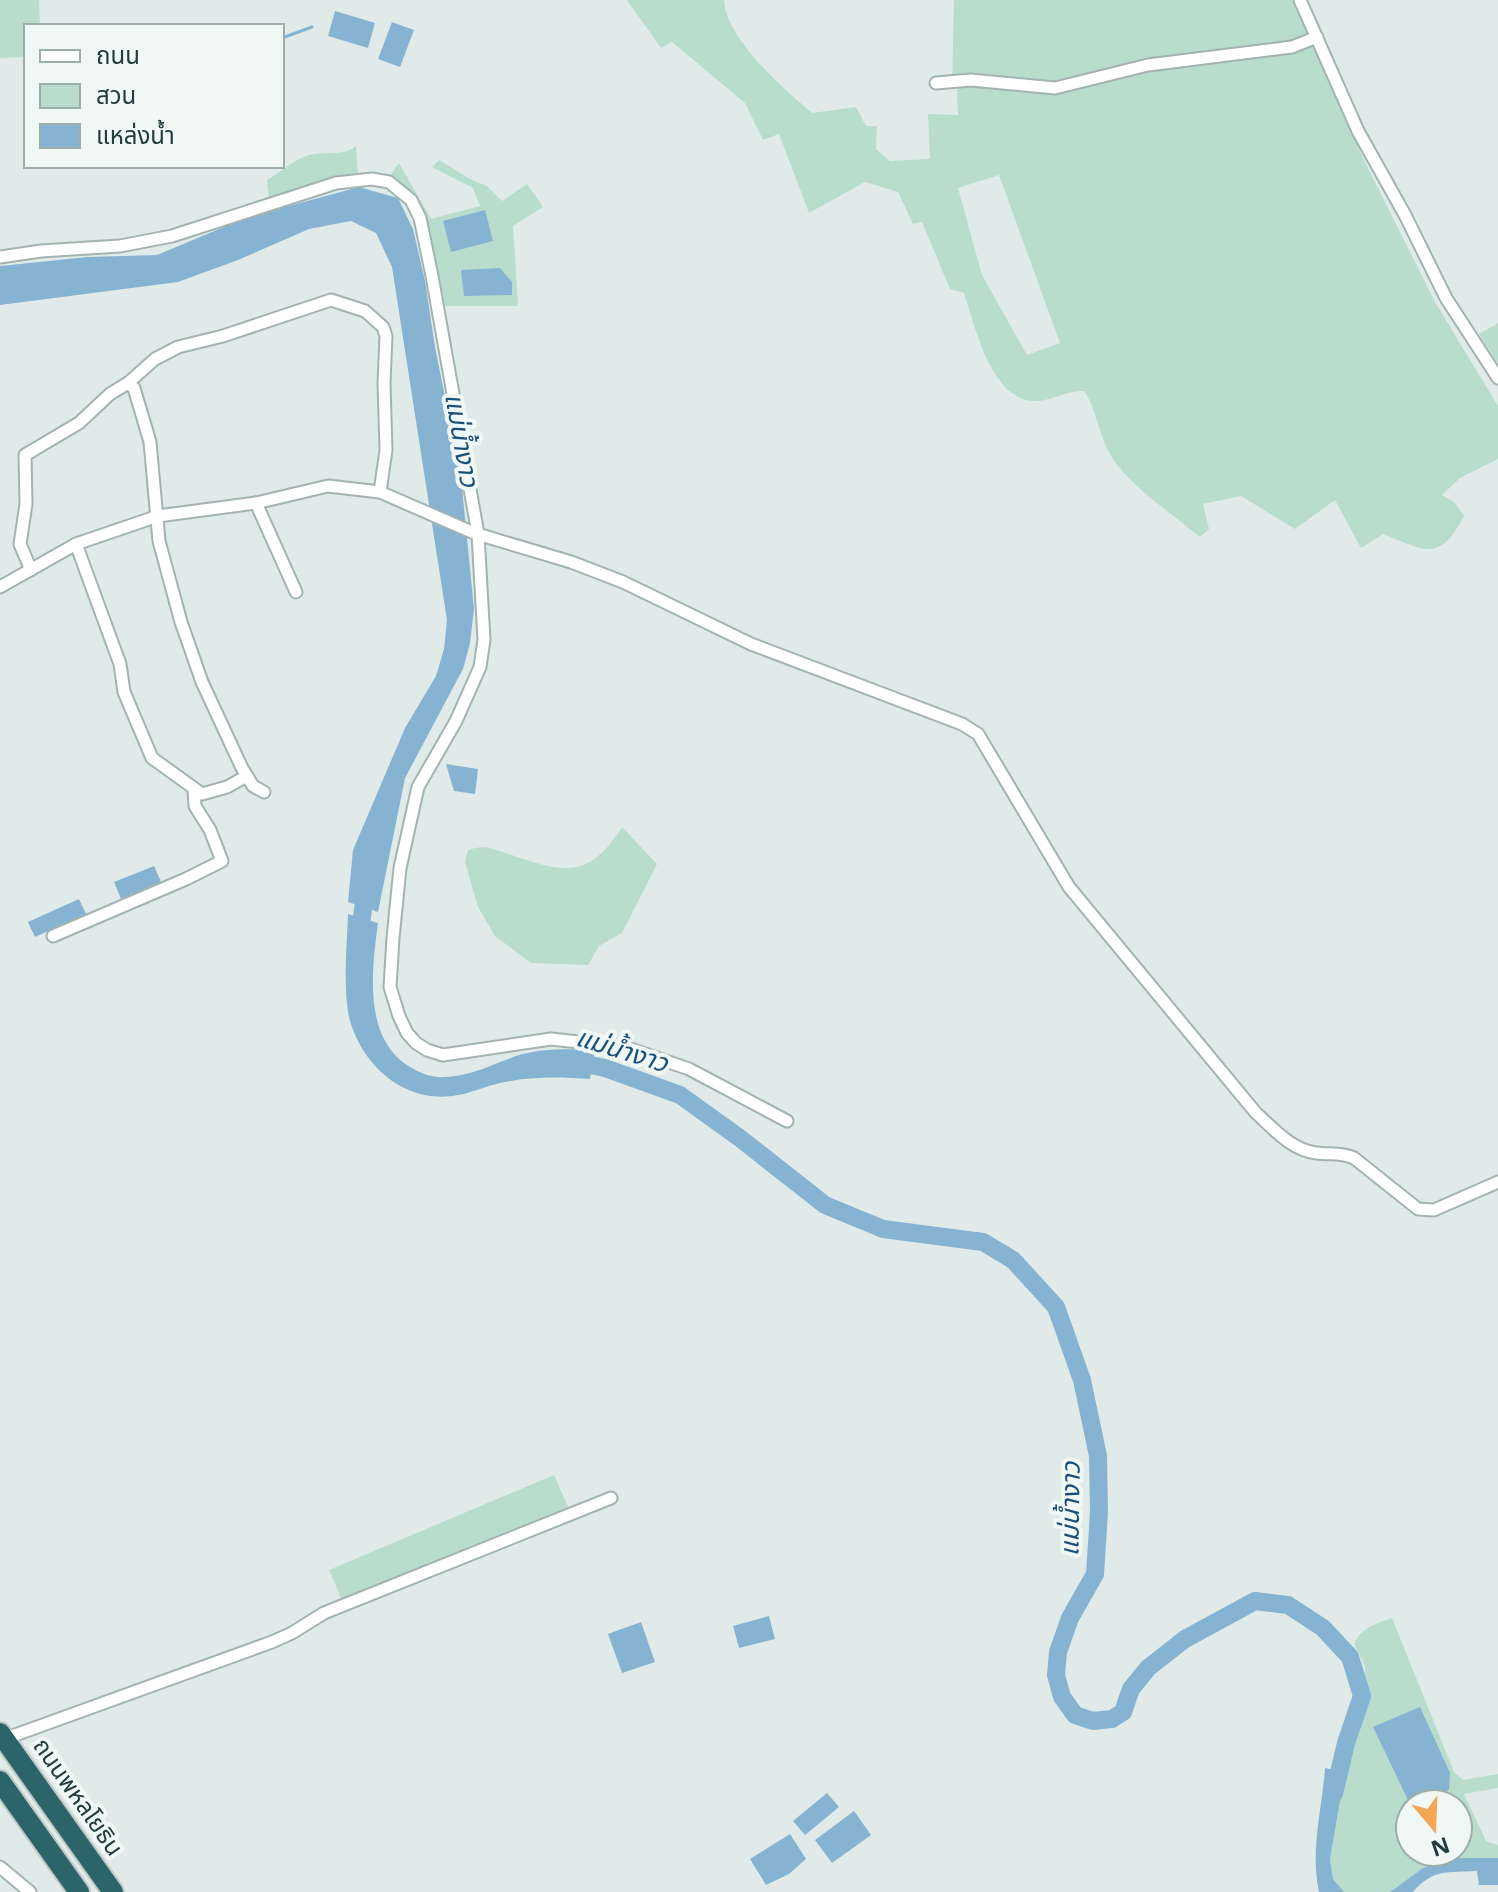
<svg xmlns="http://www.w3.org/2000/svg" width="1498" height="1892" font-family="'Open Sans','Noto Sans Thai',sans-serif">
	<rect width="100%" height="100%" fill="#e0ebe9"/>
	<g fill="#b8ddcc" fill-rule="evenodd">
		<path d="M 0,0 L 39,0 L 40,26 L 26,26 L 26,57 L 0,58 Z"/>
		<path d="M 627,0 L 724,0 C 726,39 784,89 812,113 L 856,107 L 866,126 L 877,126 L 876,149 L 890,161 L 930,159 L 928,114 L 958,115 L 957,88 L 952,87 L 954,0 L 1292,0 L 1364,160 L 1435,302 L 1498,406 L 1498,459 L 1460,478 L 1442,495 L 1454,502 L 1464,516 C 1439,563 1426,551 1383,534 L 1361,548 L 1335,500 L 1295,529 L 1241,496 L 1203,504 L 1209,529 L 1200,537 C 1175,516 1130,486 1113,459 C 1099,438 1098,411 1084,391 C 1067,390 1052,401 1035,401 C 991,401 975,326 964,293 L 950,289 L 922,222 L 913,224 L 898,192 L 865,182 L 809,213 L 779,134 L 763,140 L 745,103 L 672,42 L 661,48 ZM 999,175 L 1060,343 L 1027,355 L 982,275 L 958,188 Z"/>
		<path d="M 356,146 L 358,174 L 306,187 L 269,199 L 267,180 C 280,173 292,161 306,156 C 323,150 341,158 356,146 Z"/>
		<path d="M 439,160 L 470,179 L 487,186 L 502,201 L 527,184 L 543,207 L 513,226 L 518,306 L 441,306 L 409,193 L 400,183 L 389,177 L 399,163 L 431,219 L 480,206 L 473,188 L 432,167 Z"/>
		<path d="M 1498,323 L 1498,363 L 1479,334 Z"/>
		<path d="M 622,827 L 657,864 L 622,933 L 599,946 L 588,965 L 531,963 L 495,936 L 478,907 L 465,862 L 468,850 C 485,844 493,849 509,854 C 563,873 589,880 622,827 Z"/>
		<path d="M 554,1475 L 570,1511 L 343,1602 L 329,1570 Z"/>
		<path d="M 1392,1618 L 1454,1772 L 1463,1780 L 1498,1774 L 1498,1788 L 1464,1794 L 1486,1841 L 1498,1845 L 1498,1858 L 1448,1858 L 1423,1868 L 1390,1892 L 1344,1892 L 1333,1879 L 1330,1859 L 1345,1772 L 1365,1698 L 1365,1666 L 1354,1644 C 1362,1627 1375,1624 1392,1618 ZM 1410,1804 L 1458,1804 L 1458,1852 L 1410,1852 Z"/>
	</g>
	<g fill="#87b3d2">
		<path d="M 335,11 L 375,23 L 368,48 L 328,36 Z"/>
		<path d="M 392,22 L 414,30 L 400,67 L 378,59 Z"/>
		<path d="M 359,187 L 398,198 L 413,229 L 425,281 L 435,347 L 461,477 L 474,609 L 470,643 L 463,669 L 405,778 L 378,912 L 348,902 L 353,850 L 405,728 L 436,676 L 444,649 L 447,620 L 392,267 L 376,233 L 351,221 L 309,229 L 238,260 L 178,282 L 0,305 L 0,266 L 87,257 L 157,255 L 248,217 Z"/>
		<path d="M 485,210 L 493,241 L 451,252 L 443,221 Z"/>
		<path d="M 500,268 L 512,282 L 512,295 L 464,296 L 461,270 Z"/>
		<path d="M 446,764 L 478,769 L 475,794 L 454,791 Z"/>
		<path d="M 154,866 L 161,882 L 121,899 L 114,882 Z"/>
		<path d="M 79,899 L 86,914 L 35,937 L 28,922 Z"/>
		<path d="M 348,914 L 378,923 C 372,969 363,1036 407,1065 C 419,1073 431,1078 446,1077 C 471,1076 493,1064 516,1056 C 542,1048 568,1049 595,1050 L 590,1079 C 561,1077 534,1076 505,1082 C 487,1085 470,1094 452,1096 C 405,1102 365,1068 351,1024 C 342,997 347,945 348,914 Z"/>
		<path d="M 769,1616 L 775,1639 L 739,1648 L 733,1626 Z"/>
		<path d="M 641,1622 L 655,1662 L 622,1673 L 608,1634 Z"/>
		<path d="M 1420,1707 L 1450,1773 L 1449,1790 L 1409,1802 L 1373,1727 Z"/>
		<path d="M 1325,1768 L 1345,1772 L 1330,1859 L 1333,1879 L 1344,1892 L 1319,1892 C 1310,1851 1322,1809 1325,1768 Z"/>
		<path d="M 827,1793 L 839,1807 L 805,1835 L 793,1821 Z"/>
		<path d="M 854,1811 L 871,1835 L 832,1863 L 815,1840 Z"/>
		<path d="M 790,1834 L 806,1859 L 789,1874 L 766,1885 L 750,1859 Z"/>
		<path d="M 1449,1858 L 1498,1858 L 1498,1885 L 1479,1885 L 1477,1871 C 1447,1873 1434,1868 1413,1892 L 1390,1892 L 1423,1868 Z"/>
	</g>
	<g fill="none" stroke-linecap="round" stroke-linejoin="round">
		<path stroke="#87b3d2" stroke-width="3" d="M 282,38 L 312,27"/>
		<g stroke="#87b3d2" stroke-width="18">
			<path d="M 359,942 L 366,885"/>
			<path d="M 571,1061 L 605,1068 L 680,1095 L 741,1139 L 825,1205 L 883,1229 L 983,1242 L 1013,1260 L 1056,1307 L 1082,1380 L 1098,1456 L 1099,1512 L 1095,1574 L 1070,1618 L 1058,1652 L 1056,1675 L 1062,1697 L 1075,1715 L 1093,1721 L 1112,1719 L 1123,1712 L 1131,1689 L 1148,1668 L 1185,1639 L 1255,1601 L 1288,1605 L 1323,1628 L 1350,1657 L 1362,1696 L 1346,1743 L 1334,1794"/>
		</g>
		<defs>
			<g id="street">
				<path d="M 1300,0 L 1358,131 L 1405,215 L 1446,298 L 1498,378"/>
				<path d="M 936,83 L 971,80 L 1055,88 L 1148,65 L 1292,47 L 1317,37"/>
				<path d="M 0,257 L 41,251 L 120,246 L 172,236 L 336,183 L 372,179 L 389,182 L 411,200 L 420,218 L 432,276 L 478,534 L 484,640 L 480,667 L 456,721 L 418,787 L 400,868 L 393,938 L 390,987 L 399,1016 L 407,1033 L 416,1043 L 427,1050 L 443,1055 L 551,1039 L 625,1047 L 689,1069 L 787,1121"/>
				<path d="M 128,383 L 134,388 L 150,442 L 159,541 L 181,622 L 202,682 L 242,768 L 253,786 L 264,792"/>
				<path d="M 256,503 L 296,592"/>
				<path d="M 76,544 L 120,664 L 124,692 L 152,758 L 202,794 L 227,787 L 247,776"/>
				<path d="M 31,570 L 20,544 L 26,504 L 25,455 L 79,423 L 110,394 L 128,383 L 155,359 L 178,347 L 223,336 L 331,300 L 365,311 L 383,327 L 386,336 L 384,383 L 386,450 L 380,492"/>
				<path d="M 0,587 L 76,544 L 158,516 L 256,503 L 328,486 L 380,492 L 474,533 L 571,562 L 623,582 L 751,644 L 962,724 L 978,734 L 1069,887 L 1256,1113 C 1273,1128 1291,1150 1316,1153 C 1330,1155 1340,1152 1354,1158 L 1418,1209 L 1434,1210 L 1498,1182"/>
				<path d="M 53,936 L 186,879 L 222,861 L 210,830 L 195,806 L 194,790"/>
				<path d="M 4,1739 L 272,1642 L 292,1633 L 324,1613 L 611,1498"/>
				<path d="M 0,1867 L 30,1892"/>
			</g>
			<g id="highway">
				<path d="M 0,1733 L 113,1892"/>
				<path d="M 0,1781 L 79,1892"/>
			</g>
		</defs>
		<use href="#street" stroke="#a3b3b2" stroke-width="15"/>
		<use href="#highway" stroke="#c1c8c8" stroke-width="24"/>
		<use href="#street" stroke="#fff" stroke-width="11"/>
		<use href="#highway" stroke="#2c6569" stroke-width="20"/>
	</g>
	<g text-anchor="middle" stroke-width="8" stroke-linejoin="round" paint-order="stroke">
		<g font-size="24" fill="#203c3c" stroke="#f0f8f6">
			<text transform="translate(78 1797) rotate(55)" y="8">ถนนพหลโยธิน</text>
		</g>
		<g font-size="26" font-style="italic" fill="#1a5079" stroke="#f0f8f6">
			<text transform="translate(462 440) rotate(80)" y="9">แม่น้ำงาว</text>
			<text transform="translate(622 1050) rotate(17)" y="9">แม่น้ำงาว</text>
			<text transform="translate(1070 1509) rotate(-89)" y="9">แม่น้ำงาว</text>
		</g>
	</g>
	<rect x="24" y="24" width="260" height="144" fill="#f0f8f6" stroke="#9dadac" stroke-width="2"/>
	<rect x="40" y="50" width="40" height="12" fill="#ffffff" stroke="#9dadac" stroke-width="2"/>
	<text x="96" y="64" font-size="24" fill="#203c3c">ถนน</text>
	<rect x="40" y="84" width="40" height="24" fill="#b8ddcc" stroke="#9dadac" stroke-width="2"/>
	<text x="96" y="104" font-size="24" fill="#203c3c">สวน</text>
	<rect x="40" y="124" width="40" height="24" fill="#87b3d2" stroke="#9dadac" stroke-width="2"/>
	<text x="96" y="144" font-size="24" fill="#203c3c">แหล่งน้ำ</text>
	<g transform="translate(1434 1828) rotate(161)"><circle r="38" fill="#f0f8f6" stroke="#9dadac" stroke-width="2"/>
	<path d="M0-6L14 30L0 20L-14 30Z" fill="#f4a555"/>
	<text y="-12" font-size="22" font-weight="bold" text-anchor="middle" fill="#203c3c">N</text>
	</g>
</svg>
